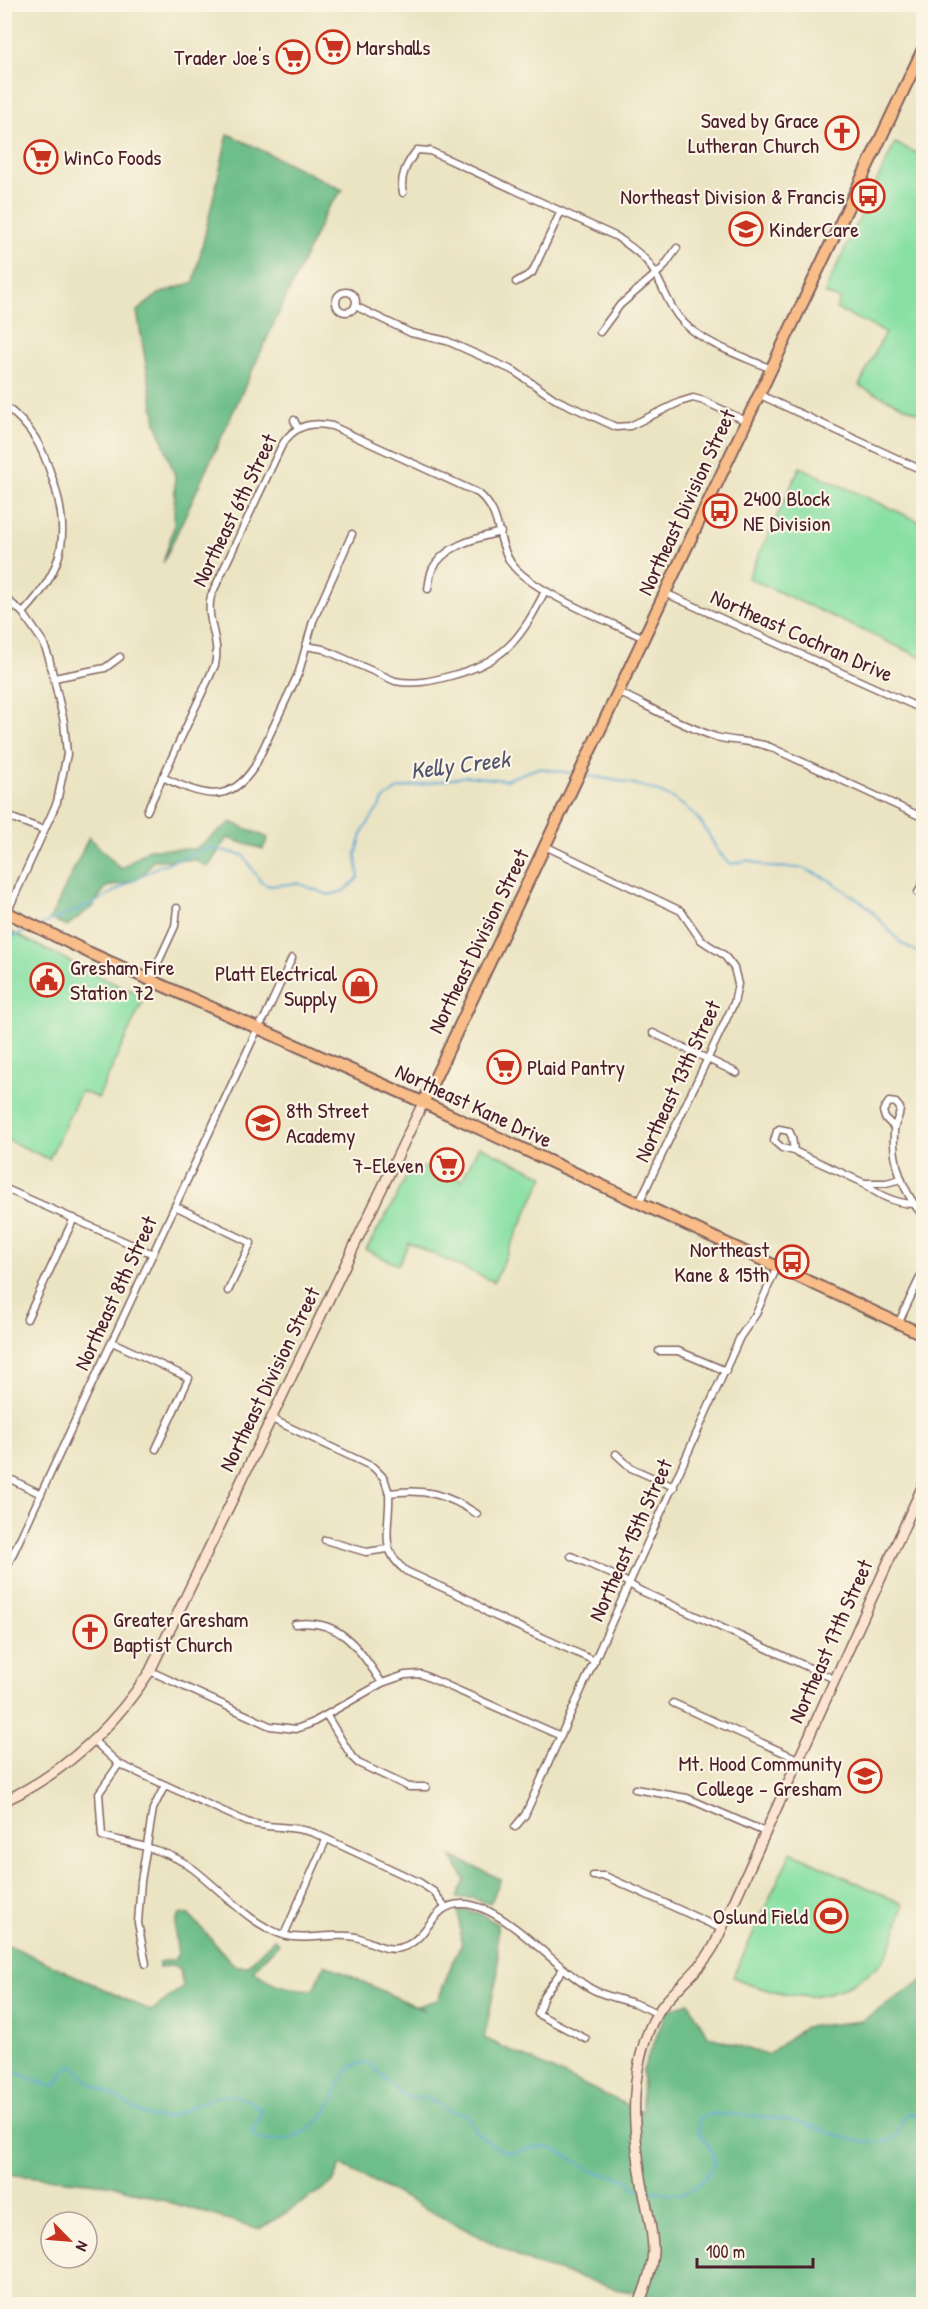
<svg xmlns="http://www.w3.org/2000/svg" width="928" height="2309" font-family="'Patrick Hand',sans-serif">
	<rect width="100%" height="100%" fill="#fcf5e5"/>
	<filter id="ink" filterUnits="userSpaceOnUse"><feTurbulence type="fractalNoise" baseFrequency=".0167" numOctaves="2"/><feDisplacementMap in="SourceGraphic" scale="12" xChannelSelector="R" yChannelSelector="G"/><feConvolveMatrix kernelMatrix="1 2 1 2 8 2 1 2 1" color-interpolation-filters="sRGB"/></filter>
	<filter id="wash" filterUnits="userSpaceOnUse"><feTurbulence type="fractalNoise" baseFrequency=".008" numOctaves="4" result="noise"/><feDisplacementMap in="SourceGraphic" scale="24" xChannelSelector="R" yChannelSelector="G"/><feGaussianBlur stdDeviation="1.35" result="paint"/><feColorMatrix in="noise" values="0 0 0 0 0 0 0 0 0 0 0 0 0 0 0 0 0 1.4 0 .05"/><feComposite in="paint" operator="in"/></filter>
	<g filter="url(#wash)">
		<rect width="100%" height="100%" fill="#ebe4c3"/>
		<g fill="#89e0a4" stroke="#6a8068" stroke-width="1.5">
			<path d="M 895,143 L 923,156 L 923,415 L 859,386 L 885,332 L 836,309 L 840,300 L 824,293 Z"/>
			<path d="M 800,467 L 923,523 L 923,658 L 748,578 Z"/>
			<path d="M 5,929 L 113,983 L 145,996 L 98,1098 L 81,1091 L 49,1159 L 5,1139 Z"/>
			<path d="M 479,1146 L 544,1176 L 494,1282 L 409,1243 L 398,1265 L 366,1250 L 394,1202 L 410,1168 L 434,1167 L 462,1180 Z"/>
			<path d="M 791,1852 L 903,1904 C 899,1922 895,1941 885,1957 C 880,1966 870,1973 861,1978 C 817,2007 778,1997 733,1977 Z"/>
		</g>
		<g fill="#6ebe8a" stroke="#5c6e5a" stroke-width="1.5">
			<path d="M 228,134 L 343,190 L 327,209 L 163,563 L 174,527 L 175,476 L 156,422 L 137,311 L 159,294 L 194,282 Z"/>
			<path d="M 231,822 L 268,838 L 263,849 L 227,838 L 208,867 L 195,860 L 153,860 C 140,884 131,882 106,887 L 92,907 L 67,926 L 50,919 L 89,837 L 121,869 L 149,849 L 195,849 Z"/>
			<path d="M 451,1856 L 501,1879 L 490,1904 L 473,1898 L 457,1898 L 465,1880 Z"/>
			<path d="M 467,1910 L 483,1915 L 497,1924 L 498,1971 L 484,2038 L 642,2112 L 643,2070 L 667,2010 L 689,2003 L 708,2036 L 767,2055 L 805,2027 L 862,2021 L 923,1980 L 923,2304 L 650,2304 L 652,2298 L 533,2264 L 341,2165 L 333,2183 L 260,2229 L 108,2184 L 5,2174 L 4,1948 L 11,1946 L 151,2011 L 183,1987 L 180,1969 L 174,1965 L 159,1968 L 159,1962 L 174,1960 L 178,1954 C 176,1940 172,1926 180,1914 L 190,1915 L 230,1961 L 237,1966 L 247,1966 L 274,1939 L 279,1943 L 253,1970 C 274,1987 287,1988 313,1990 L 325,1964 L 425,2011 L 417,2006 L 438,2000 L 453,1961 L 462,1943 L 458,1911 Z"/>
		</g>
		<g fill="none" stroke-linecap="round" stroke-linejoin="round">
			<g stroke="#5aa6d3" stroke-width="2">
				<path d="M 582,775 C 623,781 669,786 698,819 C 711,833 714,853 731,864 L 749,860 L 767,867 L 803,868 L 828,879 L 867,906 L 901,943 L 924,956"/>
				<path d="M 40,925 L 92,904 L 159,866 L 210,848 L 243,855 L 261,882 L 269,886 L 297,883 L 329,895 L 344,891 L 359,877 L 356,855 L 363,831 L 385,798 L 398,789 L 467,776 L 505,780 L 538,768 L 577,774"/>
				<path d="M 4,940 L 32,929"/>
				<path d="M 4,2069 C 21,2071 44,2088 55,2086 C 62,2079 61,2069 72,2065 C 79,2069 82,2076 88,2081 C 97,2088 107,2091 116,2097 C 126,2103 137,2112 148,2116 C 184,2128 207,2077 253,2103 C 257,2106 261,2108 261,2113 C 260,2121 253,2126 252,2134 C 273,2153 316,2130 328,2110 C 337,2096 339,2072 357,2064 C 379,2055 393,2107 423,2097 L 441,2105 L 447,2111 L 464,2113 L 468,2116 L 477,2133 L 502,2151 L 514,2153 L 529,2148 L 545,2147 L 557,2150 L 593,2171 L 627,2180 L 634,2189 L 641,2189"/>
				<path d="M 647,2189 C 657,2190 670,2195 680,2194 C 696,2192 709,2174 715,2162 C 714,2157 713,2152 710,2148 C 703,2136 694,2133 700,2118 L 710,2114 C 736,2114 763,2116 789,2120 C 823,2125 863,2155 896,2137 L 903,2119 L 909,2113 L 924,2118"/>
			</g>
		</g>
	</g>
	<g filter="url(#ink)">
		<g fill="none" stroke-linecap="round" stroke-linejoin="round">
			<defs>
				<g id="street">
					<path d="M 403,193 C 399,177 407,163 417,150 L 430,151 L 617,237 C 628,245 640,252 649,264 C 663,283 667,306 684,323 C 704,344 745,357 771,369"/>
					<path d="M 516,282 L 532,273 L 561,211"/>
					<circle cx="346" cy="302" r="10"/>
					<path d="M 355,306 L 411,333 L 447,341 L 514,371 L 555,399 L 616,427 L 630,426 L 680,402 L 693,398 L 704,401 L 746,421"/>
					<path d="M 600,332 L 620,305 L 663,268 L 677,248"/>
					<path d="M 758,394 L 924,471"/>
					<path d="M 4,405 C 32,427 41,444 52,477 C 71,533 65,569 23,613"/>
					<path d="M 294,420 L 298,428"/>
					<path d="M 428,589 C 429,583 430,575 432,570 C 444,545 477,538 501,532"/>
					<path d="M 665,593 L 924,710"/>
					<path d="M 4,597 L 23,613 L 43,642 L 49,658 L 64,722 L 67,754 L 57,802 L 7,913"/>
					<path d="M 306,646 L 323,649 L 395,681 C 414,685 432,681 450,676 C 504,662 521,639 545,591"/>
					<path d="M 54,678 L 105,668 L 120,657"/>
					<path d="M 618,692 C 650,707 682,726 716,737 C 734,742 752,740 770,747 L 924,818"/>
					<path d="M 162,777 C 200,794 228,808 255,766 L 299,672 L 313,621 L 352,534"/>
					<path d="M 147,811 L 215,665 C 221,639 205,621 211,596 L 281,447 C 292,427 310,421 332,426 L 478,493 C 503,513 495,539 511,563 C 530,591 610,622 644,638"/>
					<path d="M 4,815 L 44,830"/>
					<path d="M 545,846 L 681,911 L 701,940 L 724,955 L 734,968 L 738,984 L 734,1003 L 639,1203"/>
					<path d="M 918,893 L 924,880"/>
					<path d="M 150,980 L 175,926 L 177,908"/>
					<path d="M 653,1033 L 737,1073"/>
					<path d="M 894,1127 L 885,1118 L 883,1111 L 889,1102 L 896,1103 L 900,1108 C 900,1117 895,1122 894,1130 C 892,1162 903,1192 924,1217"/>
					<path d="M 794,1151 L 792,1137 L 789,1131 L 779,1129 L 777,1131 L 774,1141 L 782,1148 L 794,1151 L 864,1183 C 877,1195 895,1203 913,1204"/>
					<path d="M 864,1183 L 886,1183 L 901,1179"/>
					<path d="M 4,1188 L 153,1254"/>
					<path d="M 175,1206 L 251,1243 L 228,1291"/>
					<path d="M 27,1319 L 74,1218"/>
					<path d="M 898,1324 L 924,1269"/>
					<path d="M 112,1342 L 189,1378 L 156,1449"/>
					<path d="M 659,1351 L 678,1351 L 726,1371"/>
					<path d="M 272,1419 L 373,1467 L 384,1478 L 389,1493 C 391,1525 377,1549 406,1571 L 472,1601 L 488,1613 L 595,1661"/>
					<path d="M 616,1454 L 631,1468 L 674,1487"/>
					<path d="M 4,1476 L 41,1494"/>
					<path d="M 389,1493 C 424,1488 447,1494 477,1514"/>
					<path d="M 325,1540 L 366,1552 L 388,1549"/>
					<path d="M 571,1556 L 620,1578 L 639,1590 L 834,1679"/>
					<path d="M 4,1573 L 258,1028 L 265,1017 L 292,958"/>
					<path d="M 295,1624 C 341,1618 359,1649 382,1683"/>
					<path d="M 150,1671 L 270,1726 L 296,1729 L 312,1723 L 382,1683 L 405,1675 L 421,1674 L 561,1736"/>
					<path d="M 673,1703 L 798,1759"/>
					<path d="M 327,1716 L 352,1757 L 358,1763 L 409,1787 L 426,1787"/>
					<path d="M 94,1741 L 119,1764 L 247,1822 C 270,1829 293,1825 314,1833 L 419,1882 L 434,1892 L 445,1907"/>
					<path d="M 119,1764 L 99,1793 L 102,1836 C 132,1844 167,1849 192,1868 C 222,1890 247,1923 283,1935 C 306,1942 332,1932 356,1937 C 373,1942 389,1955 408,1945 C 430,1934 433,1903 463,1904 C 504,1905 554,1967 590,1988 C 603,1996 618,1998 633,2003 C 641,2005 650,2010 658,2014"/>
					<path d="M 635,1789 L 687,1798 L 765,1832"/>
					<path d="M 515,1827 L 525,1815 L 740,1337 L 756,1314 L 777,1267"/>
					<path d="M 593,1876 L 605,1876 L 722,1929"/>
					<path d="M 284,1935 L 326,1840"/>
					<path d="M 146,1964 L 138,1923 L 141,1881 L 153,1809 L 165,1785"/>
					<path d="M 563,1969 L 544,1995 L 538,2014 L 586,2039"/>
				</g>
				<g id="secondary">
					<path d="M 4,1801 C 66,1772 113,1728 150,1671 L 423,1103"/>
					<path d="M 639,2304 C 646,2287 652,2270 653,2251 C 653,2228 646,2206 642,2183 C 635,2142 630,2096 641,2055 C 645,2038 652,2019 663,2005 C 680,1984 700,1970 714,1946 L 924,1483"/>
				</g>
				<g id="primary">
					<path d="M 4,911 L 90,953 L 409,1096 L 924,1335"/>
					<path d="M 423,1103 L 924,47"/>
				</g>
			</defs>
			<use href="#street" stroke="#826460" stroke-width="9"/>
			<use href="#secondary" stroke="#826460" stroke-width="12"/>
			<use href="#primary" stroke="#826460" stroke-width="14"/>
			<use href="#street" stroke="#fff" stroke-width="6"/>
			<use href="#secondary" stroke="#fce5d0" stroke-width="9"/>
			<use href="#primary" stroke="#f8bd89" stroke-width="10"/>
		</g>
	</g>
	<defs>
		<symbol id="supermarket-ring" viewBox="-11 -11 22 22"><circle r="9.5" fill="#fcf5e5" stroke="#c8321e" stroke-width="1.5"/><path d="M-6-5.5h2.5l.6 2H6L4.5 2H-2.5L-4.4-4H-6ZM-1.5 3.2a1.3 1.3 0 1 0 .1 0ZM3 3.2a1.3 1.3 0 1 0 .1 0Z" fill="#c8321e"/></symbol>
		<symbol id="church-ring" viewBox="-11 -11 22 22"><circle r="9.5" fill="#fcf5e5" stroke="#c8321e" stroke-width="1.5"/><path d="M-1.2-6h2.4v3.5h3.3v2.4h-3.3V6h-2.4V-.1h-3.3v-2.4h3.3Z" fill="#c8321e"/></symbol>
		<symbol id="bus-ring" viewBox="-11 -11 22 22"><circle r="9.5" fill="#fcf5e5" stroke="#c8321e" stroke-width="1.5"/><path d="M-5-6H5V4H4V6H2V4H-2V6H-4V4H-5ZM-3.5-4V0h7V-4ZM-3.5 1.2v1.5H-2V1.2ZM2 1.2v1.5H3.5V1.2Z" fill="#c8321e"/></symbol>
		<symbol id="school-ring" viewBox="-11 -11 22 22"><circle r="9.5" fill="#fcf5e5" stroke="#c8321e" stroke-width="1.5"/><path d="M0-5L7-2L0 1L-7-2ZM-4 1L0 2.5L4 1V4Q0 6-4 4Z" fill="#c8321e"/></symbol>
		<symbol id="civic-ring" viewBox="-11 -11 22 22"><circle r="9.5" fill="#fcf5e5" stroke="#c8321e" stroke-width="1.5"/><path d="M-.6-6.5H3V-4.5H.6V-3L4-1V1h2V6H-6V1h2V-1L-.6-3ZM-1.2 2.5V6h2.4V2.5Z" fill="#c8321e"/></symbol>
		<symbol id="shop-ring" viewBox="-11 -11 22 22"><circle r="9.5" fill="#fcf5e5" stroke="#c8321e" stroke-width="1.5"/><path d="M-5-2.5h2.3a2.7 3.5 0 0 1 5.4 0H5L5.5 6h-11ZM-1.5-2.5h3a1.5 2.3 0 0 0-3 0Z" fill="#c8321e"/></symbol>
		<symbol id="university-ring" viewBox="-11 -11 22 22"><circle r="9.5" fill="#fcf5e5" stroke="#c8321e" stroke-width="1.5"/><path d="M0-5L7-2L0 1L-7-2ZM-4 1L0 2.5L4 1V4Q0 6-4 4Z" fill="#c8321e"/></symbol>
		<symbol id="stadium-ring" viewBox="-11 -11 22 22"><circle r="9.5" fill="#fcf5e5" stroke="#c8321e" stroke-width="1.5"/><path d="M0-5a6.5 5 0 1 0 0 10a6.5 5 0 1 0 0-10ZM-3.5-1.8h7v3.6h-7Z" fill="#c8321e"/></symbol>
	</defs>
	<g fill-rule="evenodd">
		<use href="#supermarket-ring" x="314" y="28" width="38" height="38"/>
		<use href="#supermarket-ring" x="274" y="38" width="38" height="38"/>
		<use href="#church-ring" x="823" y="114" width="38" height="38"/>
		<use href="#supermarket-ring" x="22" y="138" width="38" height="38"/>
		<use href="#bus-ring" x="849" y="177" width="38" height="38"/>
		<use href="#school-ring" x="727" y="210" width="38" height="38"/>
		<use href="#bus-ring" x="701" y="492" width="38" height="38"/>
		<use href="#civic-ring" x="28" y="961" width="38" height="38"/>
		<use href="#shop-ring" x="341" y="967" width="38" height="38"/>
		<use href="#supermarket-ring" x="485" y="1048" width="38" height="38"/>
		<use href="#school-ring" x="244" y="1104" width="38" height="38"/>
		<use href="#supermarket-ring" x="428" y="1146" width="38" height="38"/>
		<use href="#bus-ring" x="773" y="1243" width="38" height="38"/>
		<use href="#church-ring" x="71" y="1613" width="38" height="38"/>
		<use href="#university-ring" x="846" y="1757" width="38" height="38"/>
		<use href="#stadium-ring" x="812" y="1897" width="38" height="38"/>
	</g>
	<g text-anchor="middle" stroke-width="4.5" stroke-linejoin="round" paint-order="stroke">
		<g font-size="22" fill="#4a1f2b" stroke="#fcf5e5" text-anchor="start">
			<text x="356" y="55">Marshalls</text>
			<text x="270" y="65" text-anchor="end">Trader Joe's</text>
			<text x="819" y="128" text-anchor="end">Saved by Grace<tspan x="819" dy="25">Lutheran Church</tspan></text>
			<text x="64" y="165">WinCo Foods</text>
			<text x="845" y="204" text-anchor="end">Northeast Division &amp; Francis</text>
			<text x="769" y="237">KinderCare</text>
			<text x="743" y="506">2400 Block<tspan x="743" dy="25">NE Division</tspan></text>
			<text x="70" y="975">Gresham Fire<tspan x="70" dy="25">Station 72</tspan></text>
			<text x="337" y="981" text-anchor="end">Platt Electrical<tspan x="337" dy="25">Supply</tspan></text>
			<text x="527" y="1075">Plaid Pantry</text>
			<text x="286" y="1118">8th Street<tspan x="286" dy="25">Academy</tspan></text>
			<text x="424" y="1173" text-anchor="end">7-Eleven</text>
			<text x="769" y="1257" text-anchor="end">Northeast<tspan x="769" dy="25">Kane &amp; 15th</tspan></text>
			<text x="113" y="1627">Greater Gresham<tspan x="113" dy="25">Baptist Church</tspan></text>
			<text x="842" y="1771" text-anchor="end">Mt. Hood Community<tspan x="842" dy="25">College - Gresham</tspan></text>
			<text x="808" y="1924" text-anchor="end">Oslund Field</text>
		</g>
		<g font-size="22" fill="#4a1f2b" stroke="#fcf5e5">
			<text transform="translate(686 502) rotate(-65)" y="8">Northeast Division Street</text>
			<text transform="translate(234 510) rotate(-64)" y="8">Northeast 6th Street</text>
			<text transform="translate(802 635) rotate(24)" y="8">Northeast Cochran Drive</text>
			<text transform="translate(478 941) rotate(-64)" y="8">Northeast Division Street</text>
			<text transform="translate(677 1081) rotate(-65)" y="8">Northeast 13th Street</text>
			<text transform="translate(474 1105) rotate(25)" y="8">Northeast Kane Drive</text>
			<text transform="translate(115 1293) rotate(-65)" y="8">Northeast 8th Street</text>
			<text transform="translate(269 1379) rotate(-64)" y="8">Northeast Division Street</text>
			<text transform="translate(630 1540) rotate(-66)" y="8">Northeast 15th Street</text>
			<text transform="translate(830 1641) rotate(-66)" y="8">Northeast 17th Street</text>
		</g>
		<g font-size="24" font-style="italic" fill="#50556e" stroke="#fcf5e5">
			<text transform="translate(460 765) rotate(-7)" y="8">Kelly Creek</text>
		</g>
	</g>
	<rect width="928" height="2309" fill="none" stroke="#fcf5e5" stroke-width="24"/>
	<g transform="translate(69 2240) rotate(115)"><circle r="28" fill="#fcf5e5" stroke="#b59f9b" stroke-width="1.5"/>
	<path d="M0-4.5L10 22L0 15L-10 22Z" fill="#c8321e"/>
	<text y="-9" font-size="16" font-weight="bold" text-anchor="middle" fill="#4a1f2b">N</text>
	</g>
	<path d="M697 2258v9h116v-9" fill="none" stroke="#4a1f2b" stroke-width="3"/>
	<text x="706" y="2258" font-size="18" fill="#4a1f2b" stroke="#fcf5e5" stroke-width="4.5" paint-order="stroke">100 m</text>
</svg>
